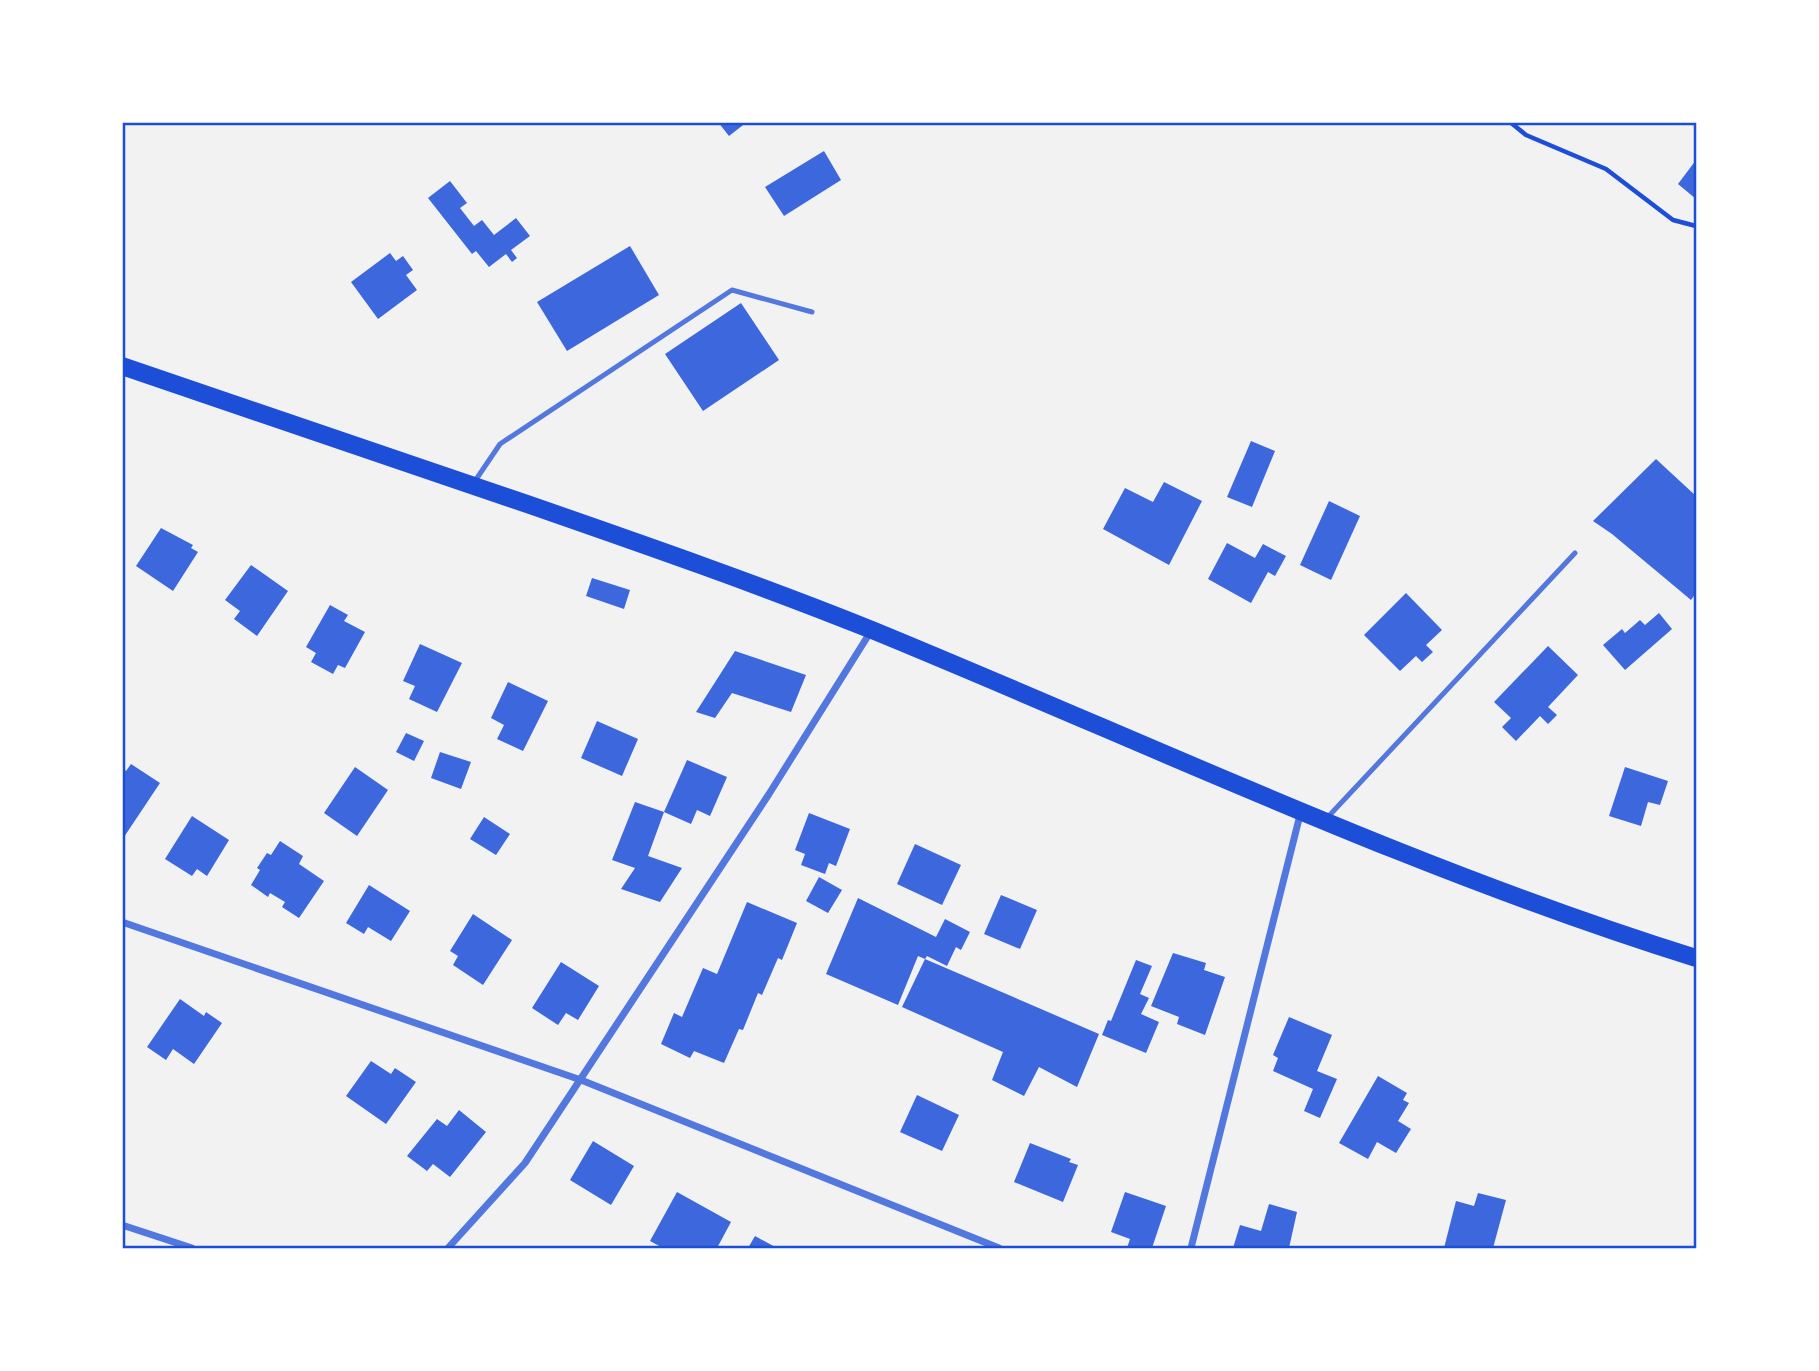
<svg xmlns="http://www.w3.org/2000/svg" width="1819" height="1371" font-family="'Source Sans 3',sans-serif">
	<rect width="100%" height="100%" fill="#f2f2f2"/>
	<g fill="#3d67dc">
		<path d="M 718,122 L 747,122 L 729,136 Z"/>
		<path d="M 824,151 L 841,180 L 784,216 L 765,187 Z"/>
		<path d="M 1696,160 L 1696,199 L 1678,184 Z"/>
		<path d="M 450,181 L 467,203 L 460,208 L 474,226 L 482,220 L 494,235 L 516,218 L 530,236 L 511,250 L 517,258 L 512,262 L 506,254 L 489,267 L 476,251 L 472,254 L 428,198 Z"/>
		<path d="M 630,246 L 659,295 L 567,351 L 537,302 Z"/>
		<path d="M 390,253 L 396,261 L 403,256 L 413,270 L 406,275 L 417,290 L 378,319 L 351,282 Z"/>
		<path d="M 741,303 L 779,360 L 703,411 L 665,354 Z"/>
		<path d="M 1251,441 L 1275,451 L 1252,507 L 1227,497 Z"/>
		<path d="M 1656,459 L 1696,496 L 1696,593 L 1691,600 L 1612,534 L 1593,521 Z"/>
		<path d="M 1164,482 L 1202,501 L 1169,565 L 1103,529 L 1125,488 L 1153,502 Z"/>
		<path d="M 1329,501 L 1360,516 L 1331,580 L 1300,565 Z"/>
		<path d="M 161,528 L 193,545 L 191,548 L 198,552 L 173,591 L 136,566 Z"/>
		<path d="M 1227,543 L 1255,558 L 1263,544 L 1286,556 L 1275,576 L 1268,572 L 1251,603 L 1208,579 Z"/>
		<path d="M 251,565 L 288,591 L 257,636 L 234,619 L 240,611 L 225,600 Z"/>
		<path d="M 592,578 L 630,590 L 624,609 L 586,596 Z"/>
		<path d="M 1406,593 L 1442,630 L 1426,645 L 1433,652 L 1422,662 L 1416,656 L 1400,671 L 1364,635 Z"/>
		<path d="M 330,605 L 348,615 L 344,621 L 365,632 L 345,668 L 338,665 L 333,674 L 311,662 L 316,653 L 306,647 Z"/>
		<path d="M 1659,613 L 1672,629 L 1625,670 L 1603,645 L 1622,629 L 1625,633 L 1640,620 L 1645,625 Z"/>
		<path d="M 420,644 L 462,663 L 437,712 L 409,699 L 415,686 L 403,681 Z"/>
		<path d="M 1548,646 L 1578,675 L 1548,707 L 1557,715 L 1548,724 L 1540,716 L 1516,741 L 1502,727 L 1511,718 L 1494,702 Z"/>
		<path d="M 735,651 L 806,675 L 791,712 L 732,693 L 715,718 L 696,712 Z"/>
		<path d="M 508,682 L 548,701 L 523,751 L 497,739 L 504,725 L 491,718 Z"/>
		<path d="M 597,721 L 638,739 L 622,776 L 581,758 Z"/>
		<path d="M 406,733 L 424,741 L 414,761 L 396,752 Z"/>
		<path d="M 440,752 L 471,762 L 461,789 L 431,778 Z"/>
		<path d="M 687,760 L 727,777 L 710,816 L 697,810 L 691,824 L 664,812 Z"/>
		<path d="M 131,764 L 160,783 L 122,840 L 122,768 L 126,771 Z"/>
		<path d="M 355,767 L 388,790 L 357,836 L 324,813 Z"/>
		<path d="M 1625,767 L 1668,781 L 1660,805 L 1648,802 L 1641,826 L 1609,816 Z"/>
		<path d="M 635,802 L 664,812 L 648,856 L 682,868 L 660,902 L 621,889 L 635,868 L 612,860 Z"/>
		<path d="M 809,813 L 850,829 L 836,866 L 829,863 L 825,874 L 801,865 L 805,854 L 795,850 Z"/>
		<path d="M 192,816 L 229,840 L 207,876 L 197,869 L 192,876 L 165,859 Z"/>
		<path d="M 484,817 L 510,834 L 496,855 L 470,839 Z"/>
		<path d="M 280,841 L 303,856 L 299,864 L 324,881 L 299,918 L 282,907 L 285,902 L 270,893 L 268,897 L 251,885 L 260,870 L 257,868 L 267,853 L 271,855 Z"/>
		<path d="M 915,844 L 961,865 L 942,905 L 897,884 Z"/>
		<path d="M 819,877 L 842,890 L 828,913 L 806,901 Z"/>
		<path d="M 369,885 L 410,911 L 391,941 L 368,927 L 364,934 L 346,923 Z"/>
		<path d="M 1001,895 L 1037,910 L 1020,949 L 984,934 Z"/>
		<path d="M 858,898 L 936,937 L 945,919 L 970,932 L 961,950 L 956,947 L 947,966 L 927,956 L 925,959 L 918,956 L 898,1005 L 826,974 Z"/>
		<path d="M 747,902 L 797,923 L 782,960 L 778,958 L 762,995 L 758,993 L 743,1030 L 739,1029 L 724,1063 L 694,1051 L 690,1058 L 661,1044 L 674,1013 L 682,1017 L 703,968 L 717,974 Z"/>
		<path d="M 473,914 L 512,940 L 483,985 L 453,965 L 458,956 L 450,951 Z"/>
		<path d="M 1173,953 L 1206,963 L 1204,970 L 1225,977 L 1205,1035 L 1177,1024 L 1179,1017 L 1151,1006 Z"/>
		<path d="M 925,959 L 1099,1034 L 1077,1087 L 1039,1067 L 1024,1096 L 992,1080 L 1003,1052 L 902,1007 Z"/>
		<path d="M 1136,960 L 1152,966 L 1140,994 L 1149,998 L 1141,1014 L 1159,1022 L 1146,1053 L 1102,1035 L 1108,1020 L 1111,1021 Z"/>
		<path d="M 561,962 L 599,986 L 578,1020 L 566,1013 L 558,1025 L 532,1008 Z"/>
		<path d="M 180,999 L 204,1016 L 206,1012 L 222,1023 L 194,1064 L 173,1049 L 166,1060 L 147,1047 Z"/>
		<path d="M 1289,1017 L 1332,1035 L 1317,1071 L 1337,1079 L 1320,1118 L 1304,1111 L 1313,1089 L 1273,1071 L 1278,1058 L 1273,1055 Z"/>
		<path d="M 371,1061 L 391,1074 L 395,1068 L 416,1082 L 386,1124 L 346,1096 Z"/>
		<path d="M 1378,1076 L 1407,1093 L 1403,1100 L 1409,1103 L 1398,1121 L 1411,1129 L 1396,1153 L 1377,1142 L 1368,1159 L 1339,1143 Z"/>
		<path d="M 917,1095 L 959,1115 L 942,1151 L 900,1132 Z"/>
		<path d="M 459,1110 L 486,1132 L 450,1177 L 433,1164 L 427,1171 L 407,1156 L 437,1119 L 447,1126 Z"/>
		<path d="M 593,1141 L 634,1166 L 611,1205 L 570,1180 Z"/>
		<path d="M 1030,1143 L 1071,1159 L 1069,1162 L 1078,1165 L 1063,1202 L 1014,1182 Z"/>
		<path d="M 677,1192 L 731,1222 L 717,1248 L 663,1248 L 650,1241 Z"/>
		<path d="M 1125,1192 L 1166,1206 L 1152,1248 L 1127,1248 L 1130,1239 L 1111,1232 Z"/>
		<path d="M 1478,1193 L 1506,1200 L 1493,1248 L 1444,1248 L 1456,1201 L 1474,1206 Z"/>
		<path d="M 1269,1204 L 1297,1212 L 1289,1248 L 1233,1248 L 1240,1225 L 1261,1231 Z"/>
		<path d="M 755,1236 L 777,1248 L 748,1248 Z"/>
	</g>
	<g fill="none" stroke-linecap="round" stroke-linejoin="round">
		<path stroke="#1d4ed8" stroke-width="4.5" d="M 1510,122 L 1526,135 L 1606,169 L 1673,220 L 1696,226"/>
		<g stroke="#5277de" stroke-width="5">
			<path d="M 475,481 L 500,444 L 732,290 L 812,312"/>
			<path d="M 1326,819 L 1575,553"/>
		</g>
		<g stroke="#5277de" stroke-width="7">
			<path d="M 122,922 L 581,1080 L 999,1248"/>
			<path d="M 122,1225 L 192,1248"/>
			<path d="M 448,1248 L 525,1163 L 769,794 L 871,631"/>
			<path d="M 1191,1248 L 1301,811"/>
		</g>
		<path stroke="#1d4ed8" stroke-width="18" d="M 122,366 C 259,412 395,458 530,505 C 645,545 760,585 872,630 C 1145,742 1414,870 1696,958"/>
	</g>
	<rect width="1819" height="1371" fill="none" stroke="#ffffff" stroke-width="248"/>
	<rect x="124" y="124" width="1571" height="1123" fill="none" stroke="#1d4ed8" stroke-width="2.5"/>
</svg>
